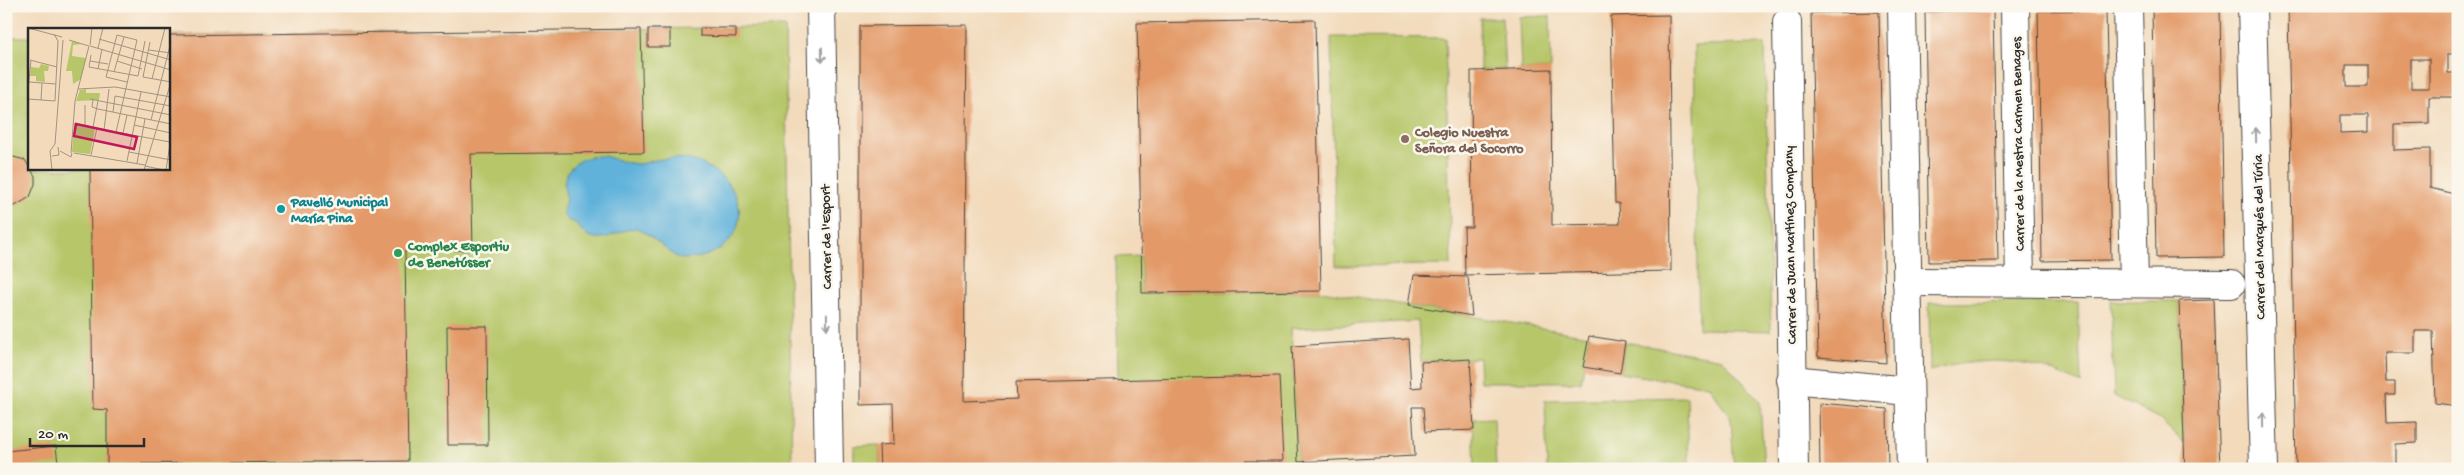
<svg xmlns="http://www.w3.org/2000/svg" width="2464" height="475" font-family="'Gochi Hand',sans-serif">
	<rect width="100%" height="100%" fill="#fbf7ec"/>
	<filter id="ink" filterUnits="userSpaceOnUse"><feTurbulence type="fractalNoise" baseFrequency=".02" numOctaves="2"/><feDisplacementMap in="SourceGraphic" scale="10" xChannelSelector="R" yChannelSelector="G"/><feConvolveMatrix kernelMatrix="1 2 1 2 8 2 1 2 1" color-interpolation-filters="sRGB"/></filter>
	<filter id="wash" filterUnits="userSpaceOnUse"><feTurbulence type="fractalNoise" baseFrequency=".0096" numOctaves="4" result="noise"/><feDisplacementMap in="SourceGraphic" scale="20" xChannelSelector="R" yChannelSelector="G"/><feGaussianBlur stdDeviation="1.12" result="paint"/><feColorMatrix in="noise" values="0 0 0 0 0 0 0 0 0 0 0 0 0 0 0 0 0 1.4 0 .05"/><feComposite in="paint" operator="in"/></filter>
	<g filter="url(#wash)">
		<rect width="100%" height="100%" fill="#f2dabb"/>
		<g fill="#b6c669" stroke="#70784a">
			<path d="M 1550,16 L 1551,69 L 1521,70 L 1519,17 Z"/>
			<path d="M 1480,18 L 1502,18 L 1505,70 L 1480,70 Z"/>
			<path d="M 785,27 L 792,469 L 6,469 L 6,37 L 29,37 L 29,169 L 169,169 L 169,35 Z"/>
			<path d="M 1331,37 L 1445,38 L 1451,265 L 1336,266 Z"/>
			<path d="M 1765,44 L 1771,331 L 1699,329 L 1694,45 Z"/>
			<path d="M 1141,256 L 1142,293 L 1321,291 L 1589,336 L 1581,382 L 1480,382 L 1479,358 L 1421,362 L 1418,321 L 1291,328 L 1298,462 L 1291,463 L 1291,469 L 1259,469 L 1259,461 L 1282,461 L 1118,380 L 1116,257 Z"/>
			<path d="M 2111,301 L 2179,301 L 2184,443 L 2158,418 L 2114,396 Z"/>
			<path d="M 2078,302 L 2081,384 C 2070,379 2058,372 2045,369 C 2007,357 1968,360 1930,371 L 1929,303 Z"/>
			<path d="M 1625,342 L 1722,359 L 1760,401 L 1764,469 L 1734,469 L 1731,419 L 1709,386 L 1620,373 Z"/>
			<path d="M 1687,397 L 1689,469 L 1547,469 L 1545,400 Z"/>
			<path d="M 1494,418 L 1496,469 L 1475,469 L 1473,419 Z"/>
			<path d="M 879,445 L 880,469 L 854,469 L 854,446 Z"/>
		</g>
		<path fill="#60b2db" stroke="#466e83" d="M 604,156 C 615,159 626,163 637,164 C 643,164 650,161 656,160 C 674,157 691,157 708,167 C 760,197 745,259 682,259 C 674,259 652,234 636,228 C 613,231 594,252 576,223 L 569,221 C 558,212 566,207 566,197 C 566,193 564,189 564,185 C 566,163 585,155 604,156 Z"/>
		<g id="blocks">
			<g fill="#e39a67" fill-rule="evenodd">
				<path d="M 2288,6 L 2458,6 L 2458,54 L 2448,54 L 2448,73 L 2458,73 L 2458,97 L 2429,97 L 2429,123 L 2394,124 L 2394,150 L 2430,149 L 2430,188 L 2458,195 L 2458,406 L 2435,403 L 2433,331 L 2415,331 L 2415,353 L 2385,353 L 2386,382 L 2395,382 L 2395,395 L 2386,395 L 2387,423 L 2417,422 L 2417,443 L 2395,444 L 2395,469 L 2296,469 ZM 2411,59 L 2429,59 L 2429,88 L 2411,88 ZM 2346,65 L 2368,65 L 2368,87 L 2346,87 ZM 2340,115 L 2368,115 L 2368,132 L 2340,133 Z"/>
				<path d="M 2220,8 L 2224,257 L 2156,258 L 2152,9 Z"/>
				<path d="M 2106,10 L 2111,260 L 2042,261 L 2038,11 Z"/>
				<path d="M 1959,11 L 1993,11 L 1998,261 L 1929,262 L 1925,12 Z"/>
				<path d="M 1879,12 L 1886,363 L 1818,357 L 1813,114 L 1811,13 Z"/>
				<path d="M 1669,15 L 1671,271 L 1465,275 L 1464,227 L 1472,227 L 1471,71 L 1551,69 L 1552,225 L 1620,224 L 1619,203 L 1615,203 L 1611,16 Z"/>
				<path d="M 1315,20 L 1321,291 L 1142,293 L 1137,23 Z"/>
				<path d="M 967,25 L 964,401 L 1017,399 L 1016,382 L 1279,376 L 1283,461 L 1245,461 L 1245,469 L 880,469 L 879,445 L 894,444 L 893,404 L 860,405 L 860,26 Z"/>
				<path d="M 700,28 L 736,28 L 736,37 L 700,36 Z"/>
				<path d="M 641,29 L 644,152 L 471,154 L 473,250 L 405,251 L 408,461 L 107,464 L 107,410 L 93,409 L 90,169 L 169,169 L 169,35 Z"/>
				<rect x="648" y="29" width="22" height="18"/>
				<path d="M 6,155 L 25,160 L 35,176 L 35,184 L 30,197 L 15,206 L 6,206 Z"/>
				<path d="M 1414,275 L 1468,277 L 1472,316 L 1409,305 Z"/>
				<path d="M 2214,300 L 2220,469 L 2185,469 L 2179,301 Z"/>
				<path d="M 447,326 L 487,326 L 488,445 L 448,445 Z"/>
				<path d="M 1589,336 L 1625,342 L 1620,373 L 1583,367 Z"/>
				<path d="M 1408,339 L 1411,388 L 1422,387 L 1421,362 L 1470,359 L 1474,430 L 1425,432 L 1423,407 L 1412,407 L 1415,456 L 1298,462 L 1292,346 Z"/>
				<path d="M 1819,403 L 1887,409 L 1888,469 L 1820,469 Z"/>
				<path d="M 56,446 L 58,464 L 6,468 L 6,451 Z"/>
			</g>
		</g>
	</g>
	<g filter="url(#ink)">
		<use href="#blocks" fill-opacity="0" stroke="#494541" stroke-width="1"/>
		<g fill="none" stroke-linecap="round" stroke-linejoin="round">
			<defs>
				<g id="minor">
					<path d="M 821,6 L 829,469"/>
					<path d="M 2015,6 L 2020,282"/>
					<path d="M 2128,6 L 2134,283"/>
					<path d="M 2252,6 L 2264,469"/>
					<path d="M 1902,7 L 1911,469"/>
					<path d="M 1787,22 L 1794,469"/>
					<path d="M 1907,282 L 2231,284"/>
					<path d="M 1791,380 L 1909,391"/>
				</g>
			</defs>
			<use href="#minor" stroke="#494541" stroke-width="30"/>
			<use href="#minor" stroke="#fff" stroke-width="28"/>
		</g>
		<defs><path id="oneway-shaft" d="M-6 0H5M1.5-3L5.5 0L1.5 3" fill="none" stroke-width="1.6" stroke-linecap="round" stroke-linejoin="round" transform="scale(1.25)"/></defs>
		<g stroke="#a0a0a0">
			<use href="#oneway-shaft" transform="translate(822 55) rotate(89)"/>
			<use href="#oneway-shaft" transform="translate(2256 135) rotate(-91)"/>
			<use href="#oneway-shaft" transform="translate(827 322) rotate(89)"/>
			<use href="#oneway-shaft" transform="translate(2263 420) rotate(-91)"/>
		</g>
	</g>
	<circle fill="#8d6e63" stroke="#fbf7ec" stroke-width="2" cx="1405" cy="139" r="5"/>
	<circle fill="#0f9aa8" stroke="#fbf7ec" stroke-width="2" cx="281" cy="209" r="5"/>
	<circle fill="#2e9e5b" stroke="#fbf7ec" stroke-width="2" cx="398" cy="253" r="5"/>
	<g text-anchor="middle" stroke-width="5" stroke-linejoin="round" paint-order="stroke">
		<g font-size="14" font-weight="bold" fill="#785e54" stroke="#fbf7ec" text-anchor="start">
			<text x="1415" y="136">Colegio Nuestra<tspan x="1415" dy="16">Señora del Socorro</tspan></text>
		</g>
		<g font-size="14" fill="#2b2b2b" stroke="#fbf7ec">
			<text transform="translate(2017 144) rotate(-91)" y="5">Carrer de la Mestra Carmen Benages</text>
			<text transform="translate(825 237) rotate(-91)" y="5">Carrer de l'Esport</text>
			<text transform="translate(2258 237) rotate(-91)" y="5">Carrer del Marqués del Túria</text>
			<text transform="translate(1789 245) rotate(-91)" y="5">Carrer de Juan Martínez Company</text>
		</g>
		<g font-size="14" font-weight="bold" fill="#0d838f" stroke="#fbf7ec" text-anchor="start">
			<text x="291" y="206">Pavelló Municipal<tspan x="291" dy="16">María Pina</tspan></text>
		</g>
		<g font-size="14" font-weight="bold" fill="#27864d" stroke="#fbf7ec" text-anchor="start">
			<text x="408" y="250">Complex Esportiu<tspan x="408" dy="16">de Benetússer</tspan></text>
		</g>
	</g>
	<g transform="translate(28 28)">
		<rect width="142" height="142" fill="#f2dabb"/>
		<path d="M 44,13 L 54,16 L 45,17 L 44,28 L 58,30 L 53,51 L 45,56 L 44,43 L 38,43 ZM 13,36 L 21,38 L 20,43 L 16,43 L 17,54 L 8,53 L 8,48 L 2,48 L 3,39 L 11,40 ZM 58,61 L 58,65 L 72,65 L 71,72 L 48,73 L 52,62 ZM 46,97 L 67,101 L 62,126 L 44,124 Z" fill="#b6c669"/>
		<path fill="none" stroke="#a29481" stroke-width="1" d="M 0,0 L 34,9M 71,11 L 143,32M 41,12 L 61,18M 122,14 L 115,49 L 143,54M 62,17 L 64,0M 62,18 L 143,42M 70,20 L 75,0M 121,22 L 143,25M 63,27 L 61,39 L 110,48 L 117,13M 2,32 L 29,39M 62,33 L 80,36M 89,33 L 114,41M 70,41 L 74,21M 86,44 L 96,9M 124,51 L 137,0M 1,54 L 28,56M 50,61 L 87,59 L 143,69M 0,62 L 3,32M 0,71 L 27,73 L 30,13 L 26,6M 62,71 L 143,87M 13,72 L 14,55M 65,72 L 64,79 L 70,81 L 143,96M 57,77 L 57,98M 85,84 L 87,68 L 143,78M 123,92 L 143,14M 45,96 L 142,114M 106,97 L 143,105M 65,99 L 70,73M 76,102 L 81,61M 88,104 L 109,12 L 89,7 L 78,49 L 99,54M 95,105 L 99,87M 32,123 L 43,129 L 44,125M 101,124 L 143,132M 43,125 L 47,73 L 61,18M 46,125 L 117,137M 63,127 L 69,100M 24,128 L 31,127 L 30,119M 99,133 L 113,64M 109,135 L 117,91M 117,138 L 136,142M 24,142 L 22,123 L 27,116 L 35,12M 116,142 L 143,54M 138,142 L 142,116"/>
		<path fill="#c2185b" fill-opacity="0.15" stroke="#c2185b" stroke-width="2.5" d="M 48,96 L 109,109 L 106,121 L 46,108 Z"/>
		<rect width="142" height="142" fill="none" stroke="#2b2b2b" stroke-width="2.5"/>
	</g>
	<rect width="2464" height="475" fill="none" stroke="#fbf7ec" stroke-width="25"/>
	<path d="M30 438v8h114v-8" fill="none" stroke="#2b2b2b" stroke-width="2.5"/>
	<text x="38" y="438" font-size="15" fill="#2b2b2b" stroke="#fbf7ec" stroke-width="4" paint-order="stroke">20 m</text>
</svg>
